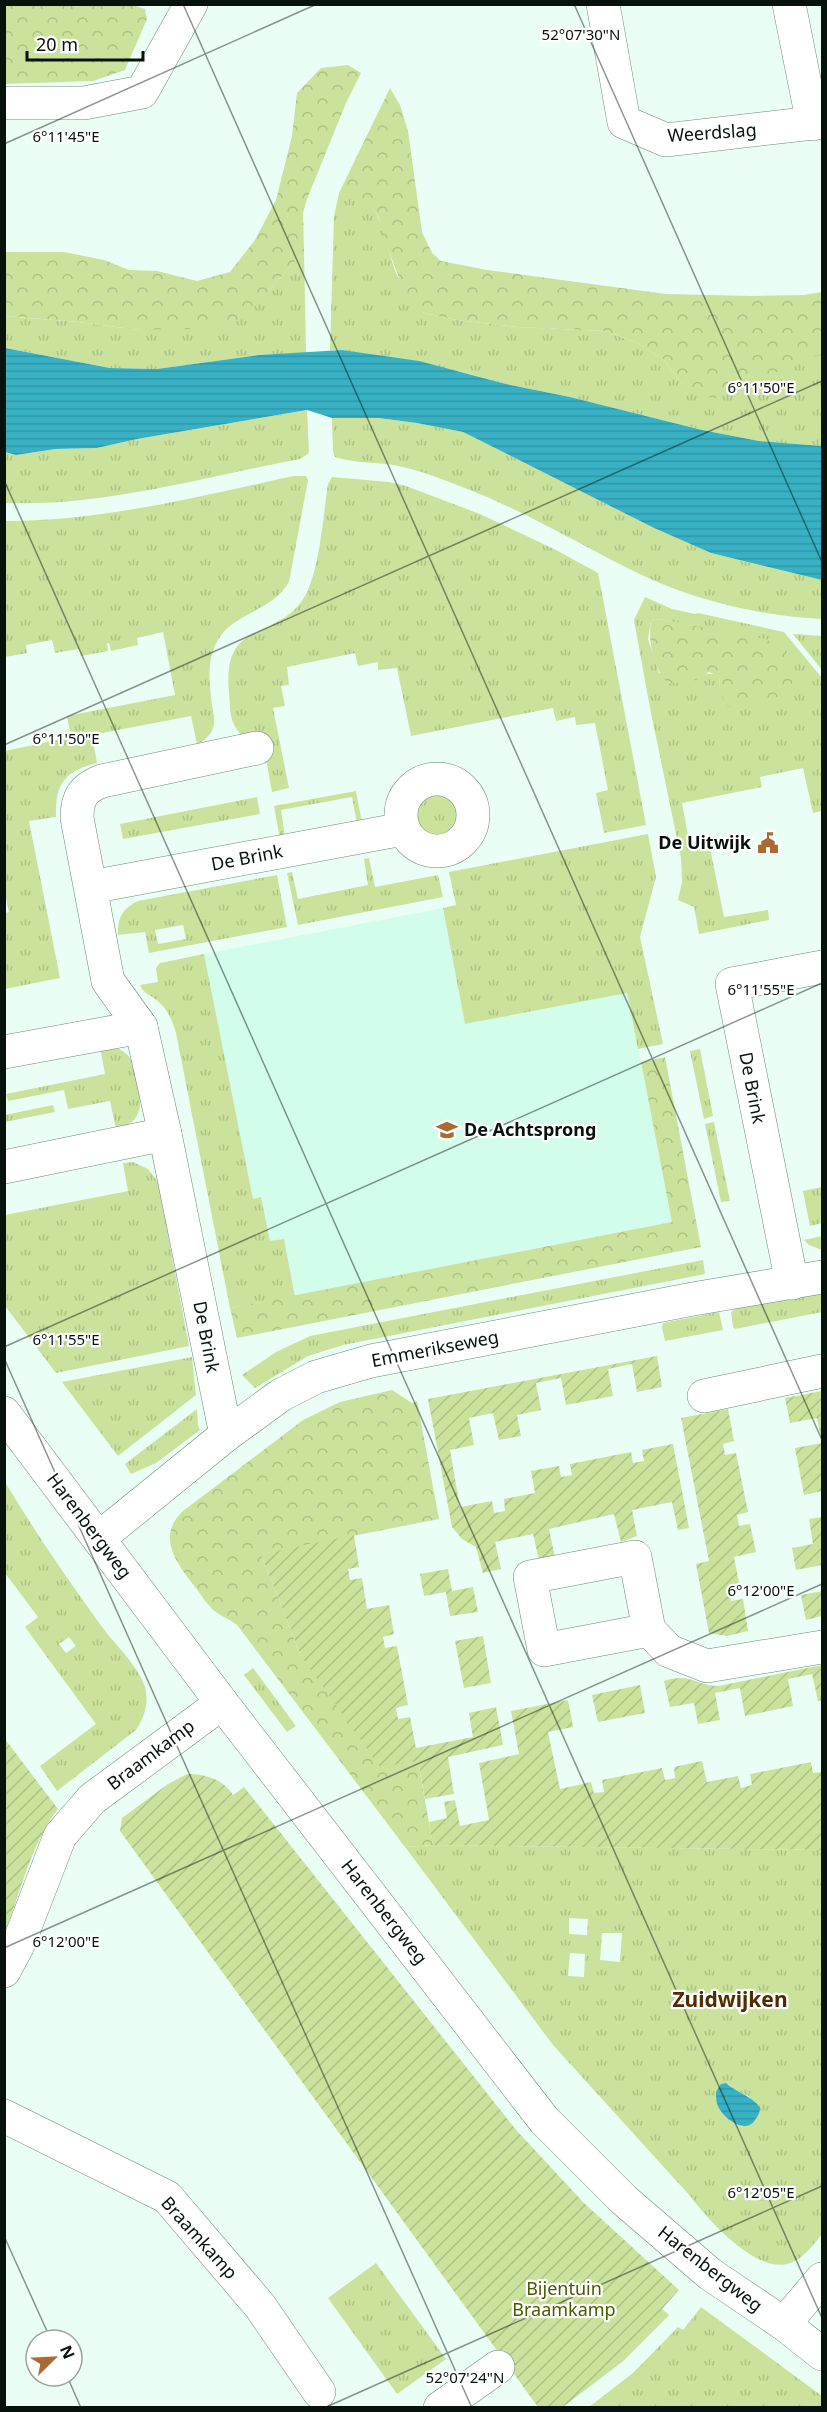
<svg xmlns="http://www.w3.org/2000/svg" width="827" height="2412" font-family="'Noto Sans',sans-serif">
	<defs>
		<pattern id="grass-tufts" width="24" height="20" patternUnits="userSpaceOnUse" patternTransform="scale(1.5)"><rect width="24" height="20" fill="#cae29c"/><path d="M3 7l-1-3M5 7V3M7 7l1-3M15 17l-1-3M17 17v-4M19 17l1-3" fill="none" stroke="#acc185"/></pattern>
		<pattern id="forest-crowns" width="20" height="18" patternUnits="userSpaceOnUse" patternTransform="scale(1.5)"><rect width="20" height="18" fill="#cae29c"/><path d="M2 6a3 3 0 1 1 6 0M12 15a3 3 0 1 1 6 0" fill="none" stroke="#acc185"/></pattern>
		<pattern id="garden-furrows" width="10" height="10" patternUnits="userSpaceOnUse" patternTransform="scale(1.5)"><rect width="10" height="10" fill="#cae29c"/><path d="M-1 1l2-2M0 10L10 0M9 11l2-2" fill="none" stroke="#acc185"/></pattern>
		<pattern id="water-rules" width="6" height="5" patternUnits="userSpaceOnUse" patternTransform="scale(1.5)"><rect width="6" height="5" fill="#38b1c4"/><path d="M0 2.5h6" fill="none" stroke="#3097a7"/></pattern>
	</defs>
	<rect width="100%" height="100%" fill="#ebfef5"/>
	<path fill="#d3fdeb" d="M 443,908 L 465,1024 L 627,993 L 673,1222 L 295,1297 L 284,1240 L 270,1242 L 261,1198 L 253,1199 L 204,954 Z"/>
	<g fill="url(#grass-tufts)" fill-rule="evenodd">
		<path d="M 339,193 C 347,195 355,196 362,199 C 384,209 387,254 397,275 C 404,288 415,301 424,313 L 457,320 L 517,327 L 605,331 L 635,342 L 663,359 L 683,384 L 790,365 L 822,353 L 822,446 L 759,441 L 702,430 L 570,397 L 506,384 L 462,372 L 342,350 L 330,350 L 334,216 Z"/>
		<path d="M 304,251 L 306,353 L 259,355 L 157,369 L 110,368 L 5,348 L 4,316 L 78,322 L 140,330 L 266,294 Z"/>
		<path d="M 307,410 L 309,453 L 300,459 C 203,477 104,507 5,503 L 5,452 L 16,455 L 56,449 L 97,448 L 137,439 Z"/>
		<path d="M 332,418 L 378,418 L 417,423 L 463,432 L 654,528 L 711,553 L 822,580 L 822,619 C 767,617 697,601 646,577 C 589,550 534,516 475,492 C 449,482 422,470 393,465 C 374,462 353,463 335,457 L 333,452 Z"/>
		<path d="M 293,476 L 306,476 L 308,480 L 289,582 C 269,616 226,611 213,651 C 207,669 210,687 212,706 C 213,711 215,719 214,724 C 213,733 205,741 197,744 L 191,716 L 92,735 L 97,763 C 65,771 55,783 56,817 L 29,821 L 60,978 L 5,989 L 5,913 L 9,912 L 4,889 L 5,751 L 71,737 L 67,716 L 175,695 L 163,632 L 137,638 L 138,645 L 111,651 L 109,643 L 107,643 L 108,651 L 81,656 L 79,649 L 55,653 L 52,640 L 26,645 L 27,653 L 5,657 L 5,521 C 102,521 198,497 293,476 Z"/>
		<path d="M 332,477 L 389,482 L 406,486 L 480,514 L 556,550 L 598,573 L 646,825 L 604,833 L 596,793 L 608,790 L 595,723 L 576,725 L 575,717 L 556,721 L 553,708 L 411,736 L 397,668 L 378,670 L 378,662 L 358,666 L 355,653 L 287,667 L 289,685 L 281,686 L 285,706 L 273,708 L 289,788 L 272,792 L 261,732 L 241,735 C 228,719 231,711 229,692 C 222,616 277,643 305,596 C 320,569 323,516 328,484 Z"/>
		<path d="M 645,597 L 672,609 L 695,614 L 698,613 L 784,632 L 822,678 L 822,811 L 813,813 L 803,768 L 760,777 L 762,787 L 682,803 L 690,846 L 709,843 L 724,917 L 768,910 L 769,920 L 699,934 L 694,907 L 678,900 L 682,882 L 681,858 L 650,708 L 634,620 ZM 659,619 L 737,635 L 720,689 L 719,676 L 716,674 L 659,673 L 648,639 L 651,621 Z"/>
		<path d="M 793,634 L 822,636 L 822,670 Z"/>
		<circle cx="437" cy="816" r="25"/>
		<path d="M 356,791 L 362,823 L 357,824 L 352,797 L 281,810 L 285,837 L 280,839 L 274,806 Z"/>
		<path d="M 257,797 L 260,814 L 123,839 L 120,824 Z"/>
		<path d="M 648,834 L 656,877 L 640,937 L 663,1044 L 638,1049 L 627,993 L 465,1024 L 443,908 L 456,905 L 449,872 Z"/>
		<path d="M 369,858 L 375,887 L 438,875 L 443,897 L 298,925 L 287,873 L 292,872 L 298,899 L 368,885 L 364,859 Z"/>
		<path d="M 277,875 L 287,927 L 149,953 L 145,932 L 118,935 C 117,918 123,908 138,901 ZM 183,925 L 186,939 L 158,944 L 155,930 Z"/>
		<path d="M 204,954 L 253,1199 L 261,1197 L 270,1241 L 284,1239 L 295,1297 L 230,1308 L 176,1033 C 172,1019 167,1008 155,999 C 149,994 143,993 140,985 L 158,982 L 156,968 L 160,963 Z"/>
		<path d="M 110,1046 C 118,1048 125,1051 130,1058 C 134,1063 135,1070 136,1076 C 142,1099 146,1122 116,1129 L 110,1101 L 68,1109 L 64,1090 L 8,1101 L 6,1094 L 105,1074 L 100,1047 Z"/>
		<path d="M 700,1049 L 713,1116 L 704,1119 L 690,1051 Z"/>
		<path d="M 53,1105 L 55,1112 L 5,1122 L 5,1115 Z"/>
		<path d="M 714,1122 L 730,1201 L 721,1202 L 705,1124 Z"/>
		<path d="M 133,1162 L 148,1169 L 158,1182 L 189,1346 L 56,1373 L 5,1306 L 5,1215 L 128,1191 L 123,1163 Z"/>
		<path d="M 822,1187 L 822,1223 L 810,1226 L 803,1191 Z"/>
		<path d="M 822,1236 L 822,1250 L 809,1245 L 804,1240 Z"/>
		<path d="M 703,1260 L 705,1274 L 343,1345 L 308,1356 L 255,1388 L 242,1375 L 276,1352 L 310,1336 Z"/>
		<path d="M 822,1292 L 822,1312 L 735,1329 L 733,1327 L 731,1312 L 735,1309 Z"/>
		<path d="M 719,1312 L 723,1330 L 665,1341 L 662,1328 L 663,1323 Z"/>
		<path d="M 192,1357 L 196,1395 L 118,1456 L 62,1382 Z"/>
		<path d="M 197,1409 L 198,1426 L 200,1430 L 156,1463 L 131,1474 L 125,1464 Z"/>
		<path d="M 5,1482 C 35,1532 68,1580 102,1627 C 115,1644 139,1667 145,1687 C 149,1702 145,1717 136,1730 L 57,1791 L 40,1766 L 96,1724 L 25,1627 L 38,1617 L 5,1573 ZM 69,1637 L 76,1646 L 66,1653 L 59,1644 Z"/>
		<path d="M 253,1668 L 296,1726 L 287,1732 L 244,1675 Z"/>
		<path d="M 433,1845 L 822,1850 L 822,2234 C 813,2245 802,2261 787,2264 C 755,2272 709,2221 691,2197 L 553,2045 L 405,1847 ZM 569,1918 L 588,1919 L 587,1935 L 569,1934 ZM 602,1933 L 622,1933 L 620,1962 L 600,1960 ZM 570,1953 L 585,1954 L 584,1977 L 568,1976 ZM 728,2084 L 734,2090 L 748,2096 L 760,2107 L 742,2127 C 729,2117 719,2112 716,2095 Z"/>
		<path d="M 376,2263 L 446,2359 L 397,2394 L 328,2298 Z"/>
		<path d="M 701,2307 L 822,2396 L 822,2407 L 589,2407 L 633,2373 L 678,2327 L 683,2330 Z"/>
	</g>
	<g fill="url(#forest-crowns)">
		<path d="M 4,5 L 133,5 L 145,9 L 147,19 L 125,70 L 93,81 L 5,84 Z"/>
		<path d="M 348,65 L 361,73 L 346,103 L 307,199 L 303,213 L 304,251 L 266,294 L 236,322 L 198,329 L 140,330 L 78,322 L 5,316 L 5,252 L 64,252 L 104,260 L 129,270 L 157,271 L 197,281 L 230,272 L 255,240 L 276,200 L 292,136 L 297,93 L 321,68 Z"/>
		<path d="M 390,88 L 400,105 L 408,131 L 422,232 L 432,253 L 441,261 L 487,270 L 666,294 L 752,296 L 804,295 L 822,292 L 822,353 L 713,399 L 683,384 L 663,359 L 635,342 L 605,331 L 517,327 L 457,320 L 424,313 L 405,294 L 383,235 L 379,218 L 374,210 L 364,200 L 339,193 Z"/>
		<path d="M 659,619 L 766,639 C 784,649 791,655 797,675 C 794,680 790,687 786,691 C 770,705 745,708 726,706 L 720,689 L 719,676 L 709,672 L 696,680 L 668,684 C 653,666 648,644 651,621 Z"/>
		<path d="M 665,1057 L 701,1247 L 237,1338 L 230,1308 L 672,1222 L 641,1062 Z"/>
		<path d="M 392,1390 L 412,1403 L 417,1401 L 439,1519 L 261,1554 L 301,1656 L 418,1761 L 433,1845 L 405,1847 L 237,1625 C 230,1619 220,1616 213,1610 C 207,1604 201,1595 196,1588 C 178,1565 155,1537 183,1511 L 303,1420 L 340,1402 Z"/>
	</g>
	<g fill="url(#garden-furrows)">
		<path d="M 657,1356 L 662,1387 L 637,1392 L 632,1364 L 608,1369 L 613,1396 L 566,1405 L 561,1378 L 536,1383 L 541,1410 L 517,1415 L 521,1436 L 499,1440 L 493,1413 L 469,1418 L 474,1445 L 450,1450 L 460,1507 L 492,1501 L 494,1513 L 505,1511 L 504,1499 L 535,1493 L 531,1471 L 559,1466 L 561,1477 L 572,1475 L 570,1464 L 631,1452 L 633,1463 L 644,1461 L 642,1450 L 673,1444 L 689,1528 L 678,1530 L 672,1502 L 632,1510 L 637,1536 L 621,1542 L 614,1514 L 549,1529 L 555,1557 L 539,1561 L 533,1534 L 495,1542 L 501,1569 L 483,1573 L 476,1547 L 462,1539 L 452,1527 L 428,1399 Z"/>
		<path d="M 822,1391 L 822,1491 L 804,1495 L 795,1448 L 822,1443 L 817,1418 L 790,1423 L 785,1398 Z"/>
		<path d="M 728,1409 L 734,1441 L 723,1444 L 725,1455 L 736,1453 L 748,1512 L 737,1515 L 739,1526 L 750,1524 L 756,1552 L 734,1557 L 740,1588 L 729,1590 L 731,1601 L 743,1599 L 748,1631 L 727,1636 L 709,1633 L 696,1564 L 709,1561 L 681,1418 Z"/>
		<path d="M 822,1517 L 822,1565 L 796,1570 L 792,1548 L 813,1544 L 809,1519 Z"/>
		<path d="M 354,1535 L 359,1567 L 348,1569 L 350,1580 L 362,1578 L 367,1609 L 389,1605 L 394,1634 L 383,1637 L 385,1648 L 397,1646 L 408,1705 L 396,1708 L 398,1719 L 410,1717 L 416,1748 L 473,1737 L 469,1713 L 496,1707 L 503,1745 L 448,1757 L 454,1794 L 425,1799 L 418,1761 L 380,1767 L 301,1656 L 261,1554 Z"/>
		<path d="M 448,1569 L 452,1591 L 473,1587 L 478,1612 L 450,1616 L 446,1592 L 424,1596 L 420,1574 Z"/>
		<path d="M 822,1591 L 822,1616 L 806,1620 L 801,1595 Z"/>
		<path d="M 483,1636 L 491,1683 L 464,1688 L 455,1641 Z"/>
		<path d="M 822,1665 L 822,1700 L 818,1701 L 812,1674 L 788,1679 L 793,1706 L 745,1716 L 740,1688 L 715,1693 L 720,1720 L 698,1724 L 694,1703 L 670,1707 L 664,1681 C 690,1672 696,1686 719,1686 Z"/>
		<path d="M 640,1685 L 645,1713 L 598,1722 L 592,1695 Z"/>
		<path d="M 568,1700 L 573,1727 L 548,1732 L 560,1789 L 591,1782 L 594,1793 L 604,1792 L 602,1780 L 662,1768 L 665,1780 L 675,1778 L 674,1767 L 702,1761 L 707,1782 L 738,1776 L 741,1788 L 752,1785 L 750,1774 L 811,1762 L 813,1773 L 822,1772 L 822,1850 L 433,1845 L 429,1822 L 447,1818 L 444,1802 L 455,1800 L 460,1826 L 489,1820 L 479,1763 L 519,1754 L 511,1711 Z"/>
		<path d="M 5,1739 L 58,1809 C 31,1844 21,1891 5,1932 Z"/>
		<path d="M 187,1774 C 205,1774 223,1779 233,1795 L 244,1787 L 517,2131 L 584,2203 L 679,2290 L 662,2309 L 669,2315 L 622,2362 L 563,2407 L 538,2407 L 120,1831 L 122,1818 L 168,1784 Z"/>
	</g>
	<g fill="url(#water-rules)">
		<path d="M 5,348 L 110,368 L 157,369 L 259,355 L 342,350 L 419,361 L 506,384 L 570,397 L 702,430 L 759,441 L 822,446 L 822,580 L 711,553 L 654,528 L 463,432 L 417,423 L 378,418 L 332,418 L 307,410 L 137,439 L 97,448 L 56,449 L 16,455 L 5,452 Z"/>
		<path d="M 726,2083 C 737,2093 750,2095 760,2107 C 760,2113 758,2116 755,2120 C 745,2135 723,2118 718,2106 C 716,2102 716,2097 716,2092 L 721,2084 Z"/>
	</g>
	<g fill="none" stroke-linecap="round" stroke-linejoin="round">
		<defs>
			<g id="minor">
				<path d="M 603,4 L 624,122 L 666,140 L 822,122"/>
				<path d="M 789,4 L 813,124"/>
				<path d="M 4,103 L 84,103 L 142,92 L 191,4"/>
				<circle cx="437" cy="815" r="36"/>
				<path d="M 91,887 L 403,829"/>
				<path d="M 4,1052 L 141,1027"/>
				<path d="M 4,1167 L 165,1134"/>
				<path d="M 792,1283 L 732,984 L 822,967"/>
				<path d="M 704,1396 L 822,1371"/>
				<path d="M 4,1413 L 222,1703 L 544,2120 L 624,2200 L 710,2274 L 784,2324 L 822,2354"/>
				<path d="M 226,1435 L 165,1134 L 141,1027 L 108,981 L 77,818 C 77,798 83,788 102,781 L 257,748"/>
				<path d="M 99,1538 L 226,1435 L 281,1395 L 316,1377 L 371,1361 L 693,1299 L 822,1277"/>
				<path d="M 649,1630 L 544,1650 L 530,1577 L 635,1557 L 649,1630 L 669,1651 L 707,1666 L 822,1647"/>
				<path d="M 4,1971 L 18,1945 L 60,1836 L 92,1799 L 222,1703"/>
				<path d="M 4,2116 L 167,2197 L 260,2306 L 319,2392"/>
				<path d="M 784,2324 L 822,2279"/>
				<path d="M 440,2408 L 498,2367"/>
			</g>
		</defs>
		<use href="#minor" stroke="#6a897b" stroke-width="34"/>
		<use href="#minor" stroke="#fff" stroke-width="33"/>
	</g>
	<path fill="none" stroke="#07120d" stroke-width="1.5" stroke-opacity="0.45" d="M 183,4 L 822,1440M 574,4 L 822,562M 4,144 L 317,4M 4,480 L 822,2318M 4,745 L 822,381M 4,1347 L 822,983M 4,1358 L 472,2408M 4,1948 L 822,1584M 4,2236 L 51,2340M 67,2376 L 81,2408M 324,2408 L 822,2186"/>
	<defs>
		<symbol id="civic-bare" viewBox="-9 -9 18 18"><path d="M-.6-6.5H3V-4.5H.6V-3L4-1V1h2V6H-6V1h2V-1L-.6-3ZM-1.2 2.5V6h2.4V2.5Z" fill="#aa6a32" stroke="#fff" stroke-width="2.5" paint-order="stroke"/></symbol>
		<symbol id="school-bare" viewBox="-9 -9 18 18"><path d="M0-5L7-2L0 1L-7-2ZM-4 1L0 2.5L4 1V4Q0 6-4 4Z" fill="#aa6a32" stroke="#fff" stroke-width="2.5" paint-order="stroke"/></symbol>
	</defs>
	<g fill-rule="evenodd">
		<use href="#civic-bare" x="753" y="828" width="30" height="30"/>
		<use href="#school-bare" x="432" y="1115" width="30" height="30"/>
	</g>
	<g text-anchor="middle" stroke-width="4.5" stroke-linejoin="round" paint-order="stroke">
		<g font-size="18" fill="#07120d" stroke="#fff">
			<text transform="translate(712 133) rotate(-4)" y="6">Weerdslag</text>
			<text transform="translate(247 858) rotate(-11)" y="6">De Brink</text>
			<text transform="translate(752 1088) rotate(79)" y="6">De Brink</text>
			<text transform="translate(206 1337) rotate(79)" y="6">De Brink</text>
			<text transform="translate(435 1349) rotate(-11)" y="6">Emmerikseweg</text>
			<text transform="translate(89 1526) rotate(53)" y="6">Harenbergweg</text>
			<text transform="translate(151 1755) rotate(-37)" y="6">Braamkamp</text>
			<text transform="translate(384 1912) rotate(52)" y="6">Harenbergweg</text>
			<text transform="translate(199 2238) rotate(48)" y="6">Braamkamp</text>
			<text transform="translate(710 2269) rotate(38)" y="6">Harenbergweg</text>
		</g>
		<g font-size="18" font-weight="bold" fill="#07120d" stroke="#fff" text-anchor="end">
			<text x="751" y="849">De Uitwijk</text>
			<text x="464" y="1136" text-anchor="start">De Achtsprong</text>
		</g>
		<g font-size="18" fill="#475c00" stroke="#fff">
			<text x="564" y="2295">Bijentuin<tspan x="564" dy="21">Braamkamp</tspan></text>
		</g>
		<g font-size="21" font-weight="bold" fill="#542a00" stroke="#fff">
			<text x="730" y="2007">Zuidwijken</text>
		</g>
	</g>
	<g font-size="15" text-anchor="middle" fill="#07120d" stroke="#fff" stroke-width="4.5" stroke-linejoin="round" paint-order="stroke">
		<text x="581" y="40">52°07'30"N</text>
		<text x="66" y="142">6°11'45"E</text>
		<text x="761" y="393">6°11'50"E</text>
		<text x="66" y="744">6°11'50"E</text>
		<text x="761" y="995">6°11'55"E</text>
		<text x="66" y="1345">6°11'55"E</text>
		<text x="761" y="1596">6°12'00"E</text>
		<text x="66" y="1947">6°12'00"E</text>
		<text x="761" y="2198">6°12'05"E</text>
		<text x="465" y="2383">52°07'24"N</text>
	</g>
	<rect width="827" height="2412" fill="none" stroke="#07120d" stroke-width="12"/>
	<g transform="translate(54 2358) rotate(66)"><circle r="28" fill="#ffffff" stroke="#9ca09e" stroke-width="1.5"/>
	<path d="M0-4.5L10 22L0 15L-10 22Z" fill="#aa6a32"/>
	<text y="-9" font-size="16" font-weight="bold" text-anchor="middle" fill="#07120d">N</text>
	</g>
	<path d="M27 51v9h116v-9" fill="none" stroke="#07120d" stroke-width="3"/>
	<text x="36" y="51" font-size="18" fill="#07120d" stroke="#ffffff" stroke-width="4.5" paint-order="stroke">20 m</text>
</svg>
